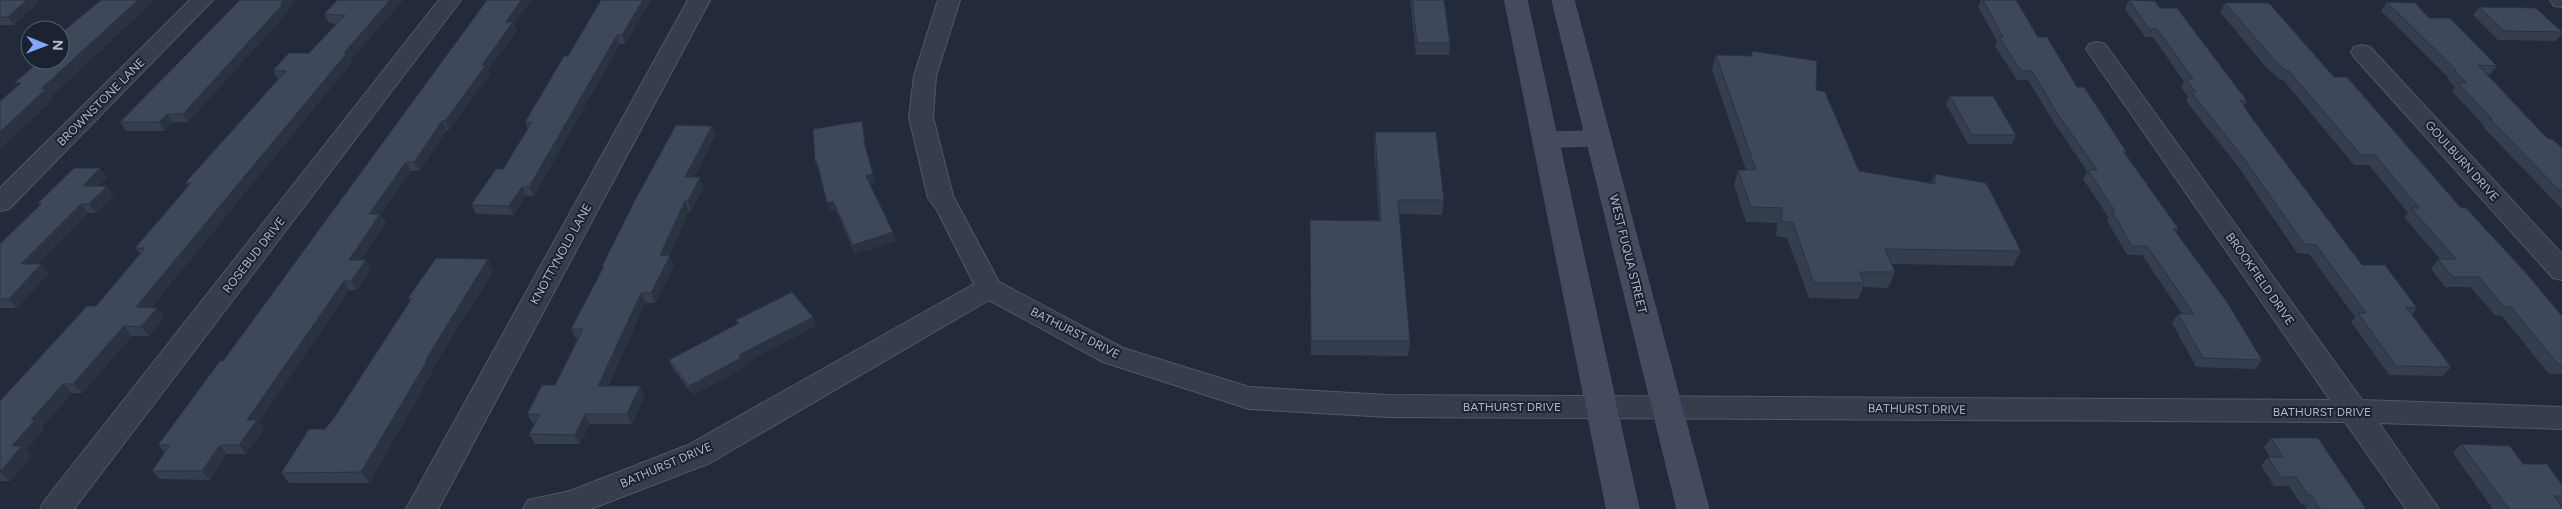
<svg xmlns="http://www.w3.org/2000/svg" width="2562" height="509" font-family="Figtree,sans-serif">
	<rect width="100%" height="100%" fill="#222a3b"/>
	<g fill="none" stroke-linecap="round" stroke-linejoin="round">
		<defs>
			<g id="street">
				<path d="M 190,0 L 213,0 L 9,209 L 0,211 L 0,188 Z"/>
				<path d="M 439,0 L 461,0 L 74,509 L 40,509 L 45,500 Z"/>
				<path d="M 688,0 L 710,0 L 438,509 L 406,509 Z"/>
				<path d="M 938,0 L 960,0 L 936,76 L 933,117 L 953,196 L 999,282 L 1123,348 L 1249,387 L 1387,395 L 2330,400 L 2086,49 L 2089,44 L 2097,42 L 2105,44 L 2362,400 L 2562,407 L 2562,429 L 2379,423 L 2439,509 L 2406,509 L 2345,422 L 1387,417 L 1249,409 L 1103,362 L 989,300 L 710,463 L 591,509 L 523,509 L 528,500 L 570,491 L 688,445 L 974,284 L 937,210 L 928,198 L 909,117 L 914,76 Z"/>
				<path d="M 2550,0 L 2562,0 L 2562,7 L 2554,6 Z"/>
				<path d="M 2362,45 L 2370,47 L 2562,254 L 2562,280 L 2553,278 L 2354,57 L 2351,52 L 2354,47 Z"/>
			</g>
			<path id="secondary" d="M 1505,0 L 1527,0 L 1556,132 L 1584,131 L 1552,0 L 1574,0 L 1709,509 L 1677,509 L 1588,146 L 1560,147 L 1639,509 L 1607,509 Z"/>
		</defs>
		<use href="#street" stroke="#515766" stroke-width="2"/>
		<use href="#secondary" stroke="#515766" stroke-width="1"/>
		<use href="#street" fill="#363d4b" fill-rule="evenodd"/>
		<use href="#secondary" fill="#444b5e" fill-rule="evenodd"/>
	</g>
	<g fill="#353e4e">
		<path d="M 0,0 L 38,0 L 39,2 L 14,25 L 0,25 Z"/>
		<path d="M 240,0 L 296,0 L 287,11 L 288,12 L 188,122 L 173,122 L 165,131 L 126,131 L 120,122 Z"/>
		<path d="M 403,0 L 351,60 L 352,62 L 151,308 L 164,317 L 149,336 L 132,336 L 82,393 L 72,393 L 42,427 L 44,429 L 26,450 L 32,456 L 10,481 L 0,481 L 0,401 L 96,306 L 140,254 L 135,248 L 188,186 L 185,183 L 278,79 L 273,70 L 309,53 L 337,24 L 329,23 L 324,14 Z"/>
		<path d="M 487,0 L 531,0 L 514,24 L 517,31 L 488,70 L 490,74 L 449,130 L 447,130 L 419,171 L 411,171 L 381,214 L 386,223 L 361,260 L 371,269 L 357,290 L 349,290 L 259,422 L 264,429 L 246,454 L 227,454 L 210,480 L 160,479 L 152,471 L 165,453 L 158,445 L 223,361 Z"/>
		<path d="M 601,0 L 651,0 L 625,44 L 620,44 L 534,196 L 526,196 L 514,215 L 476,214 L 471,205 L 503,169 L 528,130 L 525,122 L 568,56 Z"/>
		<path d="M 1410,0 L 1444,0 L 1450,43 L 1449,55 L 1416,55 Z"/>
		<path d="M 1981,0 L 2016,0 L 2038,37 L 2077,87 L 2126,151 L 2125,153 L 2178,228 L 2176,232 L 2262,360 L 2255,369 L 2196,367 L 2172,323 L 2178,314 L 2182,314 L 2142,255 L 2127,255 L 2107,220 L 2108,217 L 2083,179 L 2087,171 L 2053,121 L 2028,80 L 2017,80 L 1995,46 L 1997,41 L 1978,7 Z"/>
		<path d="M 2129,0 L 2160,8 L 2247,101 L 2244,106 L 2249,114 L 2362,265 L 2417,308 L 2412,315 L 2451,367 L 2443,376 L 2389,375 L 2351,322 L 2355,317 L 2309,254 L 2297,253 L 2237,165 L 2186,101 L 2188,97 L 2181,87 L 2184,82 L 2153,37 L 2145,37 L 2125,9 Z"/>
		<path d="M 2387,2 L 2429,18 L 2497,66 L 2491,74 L 2487,74 L 2547,138 L 2562,148 L 2562,209 L 2483,127 L 2484,126 L 2452,91 L 2455,87 L 2447,78 L 2448,77 L 2381,11 Z"/>
		<path d="M 2225,3 L 2334,77 L 2461,208 L 2562,316 L 2562,374 L 2549,374 L 2502,316 L 2496,316 L 2470,287 L 2445,287 L 2431,269 L 2438,259 L 2440,259 L 2404,217 L 2408,213 L 2369,165 L 2354,165 L 2283,80 L 2280,80 L 2265,66 L 2220,12 Z"/>
		<path d="M 2479,7 L 2562,31 L 2562,34 L 2556,41 L 2498,40 L 2473,15 Z"/>
		<path d="M 1752,51 L 1816,90 L 1859,171 L 1931,183 L 1935,174 L 2021,251 L 2013,266 L 1891,264 L 1895,272 L 1888,288 L 1863,287 L 1858,299 L 1809,298 L 1787,238 L 1776,236 L 1777,223 L 1746,222 L 1734,185 L 1738,170 L 1746,170 L 1712,70 L 1716,55 L 1751,56 Z"/>
		<path d="M 1950,96 L 2016,135 L 2012,144 L 1968,144 L 1946,104 Z"/>
		<path d="M 712,126 L 716,135 L 694,177 L 704,187 L 691,211 L 689,211 L 669,256 L 670,256 L 674,266 L 655,303 L 645,303 L 608,386 L 645,396 L 632,424 L 590,424 L 580,444 L 535,444 L 529,434 L 535,424 L 533,424 L 527,414 L 555,385 L 578,339 L 576,339 L 571,329 L 603,268 L 602,266 Z"/>
		<path d="M 864,130 L 867,154 L 875,183 L 870,184 L 893,232 L 895,241 L 855,254 L 836,210 L 830,212 L 819,171 L 818,171 L 815,162 Z"/>
		<path d="M 1375,132 L 1444,200 L 1442,215 L 1399,214 L 1410,341 L 1408,356 L 1311,355 L 1310,220 L 1379,220 L 1374,146 Z"/>
		<path d="M 107,177 L 98,186 L 114,195 L 96,213 L 88,213 L 37,264 L 41,264 L 49,273 L 17,308 L 0,308 L 0,244 L 40,205 L 38,203 Z"/>
		<path d="M 494,270 L 432,369 L 433,371 L 369,483 L 289,483 L 281,473 L 325,429 L 334,418 L 410,301 L 408,298 Z"/>
		<path d="M 813,317 L 816,326 L 744,364 L 745,367 L 693,395 L 673,369 L 669,360 L 737,324 L 736,320 Z"/>
		<path d="M 2271,438 L 2366,509 L 2307,509 L 2304,504 L 2301,504 L 2289,486 L 2274,486 L 2261,466 L 2268,457 L 2270,457 L 2264,447 Z"/>
		<path d="M 2461,444 L 2523,464 L 2562,485 L 2562,509 L 2493,509 L 2453,453 Z"/>
	</g>
	<g fill="#2b3240">
		<path d="M 27,0 L 38,0 L 39,2 L 14,25 L 8,17 Z"/>
		<path d="M 138,0 L 155,0 L 51,97 L 53,99 L 0,150 L 0,132 L 41,89 Z"/>
		<path d="M 284,0 L 296,0 L 287,11 L 288,12 L 188,122 L 183,114 Z"/>
		<path d="M 390,0 L 403,0 L 351,60 L 352,62 L 144,317 L 136,307 L 344,53 Z"/>
		<path d="M 521,0 L 531,0 L 514,24 L 517,31 L 488,70 L 490,74 L 449,130 L 445,121 L 482,65 L 506,22 Z"/>
		<path d="M 643,0 L 651,0 L 625,44 L 622,35 Z"/>
		<path d="M 617,35 L 620,44 L 534,196 L 529,187 Z"/>
		<path d="M 167,114 L 173,122 L 165,131 L 159,122 Z"/>
		<path d="M 442,121 L 447,130 L 419,171 L 414,162 Z"/>
		<path d="M 862,121 L 864,130 L 867,155 L 865,146 Z"/>
		<path d="M 712,126 L 716,135 L 689,187 L 685,177 Z"/>
		<path d="M 406,162 L 411,171 L 381,214 L 386,223 L 355,269 L 349,260 L 369,214 Z"/>
		<path d="M 815,162 L 817,162 L 820,171 L 818,171 Z"/>
		<path d="M 100,168 L 107,177 L 90,194 L 83,186 Z"/>
		<path d="M 873,174 L 875,183 L 869,185 L 866,176 Z"/>
		<path d="M 700,177 L 704,187 L 691,211 L 688,201 Z"/>
		<path d="M 107,186 L 114,195 L 96,213 L 89,204 Z"/>
		<path d="M 522,187 L 526,196 L 514,215 L 509,206 Z"/>
		<path d="M 685,201 L 689,211 L 664,265 L 660,255 Z"/>
		<path d="M 833,201 L 836,210 L 830,212 L 827,203 Z"/>
		<path d="M 81,204 L 88,213 L 28,273 L 21,264 Z"/>
		<path d="M 893,232 L 895,241 L 855,254 L 853,245 Z"/>
		<path d="M 670,256 L 674,266 L 655,303 L 651,293 Z"/>
		<path d="M 488,259 L 494,270 L 432,369 L 433,371 L 369,483 L 361,472 L 425,361 Z"/>
		<path d="M 366,260 L 371,269 L 357,290 L 351,281 Z"/>
		<path d="M 41,264 L 49,273 L 17,308 L 9,299 Z"/>
		<path d="M 344,281 L 349,290 L 259,422 L 264,429 L 246,454 L 239,445 L 247,420 Z"/>
		<path d="M 641,293 L 645,303 L 603,395 L 598,386 Z"/>
		<path d="M 157,308 L 164,317 L 149,336 L 141,327 Z"/>
		<path d="M 813,317 L 816,326 L 744,364 L 745,367 L 693,395 L 689,386 L 739,355 Z"/>
		<path d="M 124,326 L 132,336 L 82,393 L 73,384 Z"/>
		<path d="M 63,384 L 72,393 L 42,427 L 44,429 L 26,450 L 32,456 L 10,481 L 0,472 L 12,446 L 31,420 Z"/>
		<path d="M 640,386 L 645,396 L 632,424 L 627,414 Z"/>
		<path d="M 585,414 L 590,424 L 580,444 L 575,435 Z"/>
		<path d="M 220,445 L 227,454 L 210,480 L 202,471 Z"/>
	</g>
	<g fill="#3e485b" stroke="#2b3240">
		<path d="M 0,0 L 27,0 L 8,17 L 0,17 Z"/>
		<path d="M 101,0 L 138,0 L 41,89 L 46,89 L 0,132 L 0,101 L 21,83 L 14,83 L 41,60 L 60,60 L 60,34 Z"/>
		<path d="M 240,0 L 284,0 L 280,4 L 283,4 L 183,114 L 167,114 L 159,122 L 120,122 Z"/>
		<path d="M 337,0 L 390,0 L 344,53 L 347,53 L 136,307 L 157,308 L 141,327 L 124,326 L 73,384 L 63,384 L 31,420 L 35,420 L 12,446 L 22,446 L 0,472 L 0,401 L 87,306 L 96,306 L 145,248 L 135,248 L 191,183 L 185,183 L 286,71 L 273,70 L 289,53 L 309,53 L 345,15 L 324,14 Z"/>
		<path d="M 487,0 L 521,0 L 506,22 L 513,22 L 482,65 L 486,65 L 445,121 L 442,121 L 414,162 L 406,162 L 369,214 L 380,214 L 349,260 L 366,260 L 351,281 L 344,281 L 247,420 L 257,420 L 239,445 L 220,445 L 202,471 L 152,471 L 170,445 L 158,445 L 220,361 L 223,361 Z"/>
		<path d="M 601,0 L 643,0 L 622,35 L 617,35 L 529,187 L 522,187 L 509,206 L 471,205 L 496,169 L 503,169 L 532,122 L 525,122 L 564,56 L 568,56 Z"/>
		<path d="M 1412,0 L 1444,0 L 1450,43 L 1417,43 Z"/>
		<path d="M 1983,0 L 2016,0 L 2038,37 L 2047,37 L 2077,87 L 2084,87 L 2126,151 L 2123,151 L 2178,228 L 2173,228 L 2227,302 L 2262,360 L 2203,358 L 2178,314 L 2194,314 L 2147,246 L 2132,246 L 2112,211 L 2115,211 L 2088,170 L 2097,170 L 2057,113 L 2032,71 L 2021,71 L 1999,37 L 2003,37 Z"/>
		<path d="M 2129,0 L 2155,1 L 2160,8 L 2177,8 L 2247,101 L 2240,100 L 2249,114 L 2362,265 L 2385,265 L 2417,308 L 2406,307 L 2451,367 L 2396,366 L 2358,313 L 2366,313 L 2316,245 L 2304,244 L 2242,156 L 2191,92 L 2196,92 L 2186,79 L 2193,79 L 2157,29 L 2149,29 Z"/>
		<path d="M 2387,2 L 2415,3 L 2429,18 L 2450,18 L 2497,66 L 2478,65 L 2547,138 L 2552,139 L 2562,148 L 2562,193 L 2490,119 L 2492,119 L 2458,83 L 2466,83 L 2454,69 L 2456,70 Z"/>
		<path d="M 2225,3 L 2269,3 L 2334,77 L 2347,77 L 2461,208 L 2466,208 L 2528,275 L 2562,316 L 2562,365 L 2558,364 L 2511,307 L 2504,307 L 2479,277 L 2453,277 L 2438,259 L 2456,259 L 2411,208 L 2419,208 L 2375,155 L 2361,155 L 2289,71 L 2286,71 L 2271,56 Z"/>
		<path d="M 2479,7 L 2536,8 L 2562,32 L 2504,31 Z"/>
		<path d="M 1752,51 L 1817,61 L 1816,90 L 1825,92 L 1859,171 L 1935,184 L 1935,174 L 1986,183 L 2021,251 L 1885,249 L 1895,272 L 1860,272 L 1864,283 L 1814,283 L 1793,223 L 1781,221 L 1782,208 L 1751,207 L 1738,170 L 1756,170 L 1716,55 L 1752,56 Z"/>
		<path d="M 1950,96 L 1993,96 L 2016,135 L 1972,135 Z"/>
		<path d="M 862,121 L 865,146 L 873,174 L 866,176 L 893,232 L 853,245 L 833,201 L 827,203 L 817,162 L 815,162 L 813,129 Z"/>
		<path d="M 676,125 L 712,126 L 685,177 L 700,177 L 688,201 L 685,201 L 660,255 L 670,256 L 651,293 L 641,293 L 598,386 L 640,386 L 627,414 L 585,414 L 575,435 L 529,434 L 540,414 L 527,414 L 542,385 L 555,385 L 583,329 L 571,329 L 604,266 L 602,266 L 633,204 Z"/>
		<path d="M 1375,132 L 1436,132 L 1444,200 L 1398,200 L 1410,341 L 1311,341 L 1310,220 L 1381,221 Z"/>
		<path d="M 74,168 L 100,168 L 83,186 L 107,186 L 89,204 L 81,204 L 21,264 L 41,264 L 9,299 L 0,299 L 0,244 L 42,203 L 38,203 Z"/>
		<path d="M 436,258 L 488,259 L 425,361 L 427,361 L 361,472 L 281,473 L 309,429 L 325,429 L 334,418 L 412,298 L 408,298 Z"/>
		<path d="M 792,292 L 813,317 L 739,355 L 741,358 L 689,386 L 669,360 L 739,323 L 736,320 Z"/>
		<path d="M 2271,438 L 2318,438 L 2366,509 L 2320,509 L 2311,495 L 2308,495 L 2296,477 L 2281,477 L 2268,457 L 2283,457 Z"/>
		<path d="M 2461,444 L 2510,446 L 2523,464 L 2547,464 L 2562,485 L 2562,496 L 2554,496 L 2562,506 L 2562,509 L 2509,509 Z"/>
	</g>
	<g text-anchor="middle" stroke-width="4" stroke-linejoin="round" paint-order="stroke">
		<g font-size="12" fill="#b1b7c7" stroke="#1b2230">
			<text transform="translate(101 102) rotate(-45)" y="4">BROWNSTONE LANE</text>
			<text transform="translate(2462 161) rotate(48)" y="4">GOULBURN DRIVE</text>
			<text transform="translate(561 254) rotate(-61)" y="4">KNOTTYNOLD LANE</text>
			<text transform="translate(1628 254) rotate(76)" y="4">WEST FUQUA STREET</text>
			<text transform="translate(254 255) rotate(-52)" y="4">ROSEBUD DRIVE</text>
			<text transform="translate(2260 279) rotate(55)" y="4">BROOKFIELD DRIVE</text>
			<text transform="translate(1075 333) rotate(27)" y="4">BATHURST DRIVE</text>
			<text x="1512" y="411">BATHURST DRIVE</text>
			<text transform="translate(1917 409) rotate(1)" y="4">BATHURST DRIVE</text>
			<text x="2322" y="416">BATHURST DRIVE</text>
			<text transform="translate(666 465) rotate(-23)" y="4">BATHURST DRIVE</text>
		</g>
	</g>
	<g transform="translate(45 45) rotate(91)"><circle r="24" fill="#1b2230" stroke="#575e6c"/>
	<path d="M0-4L9 19L0 12L-9 19Z" fill="#86a6f7"/>
	<text y="-8" font-size="14" font-weight="bold" text-anchor="middle" fill="#b1b7c7">N</text>
	</g>
</svg>
